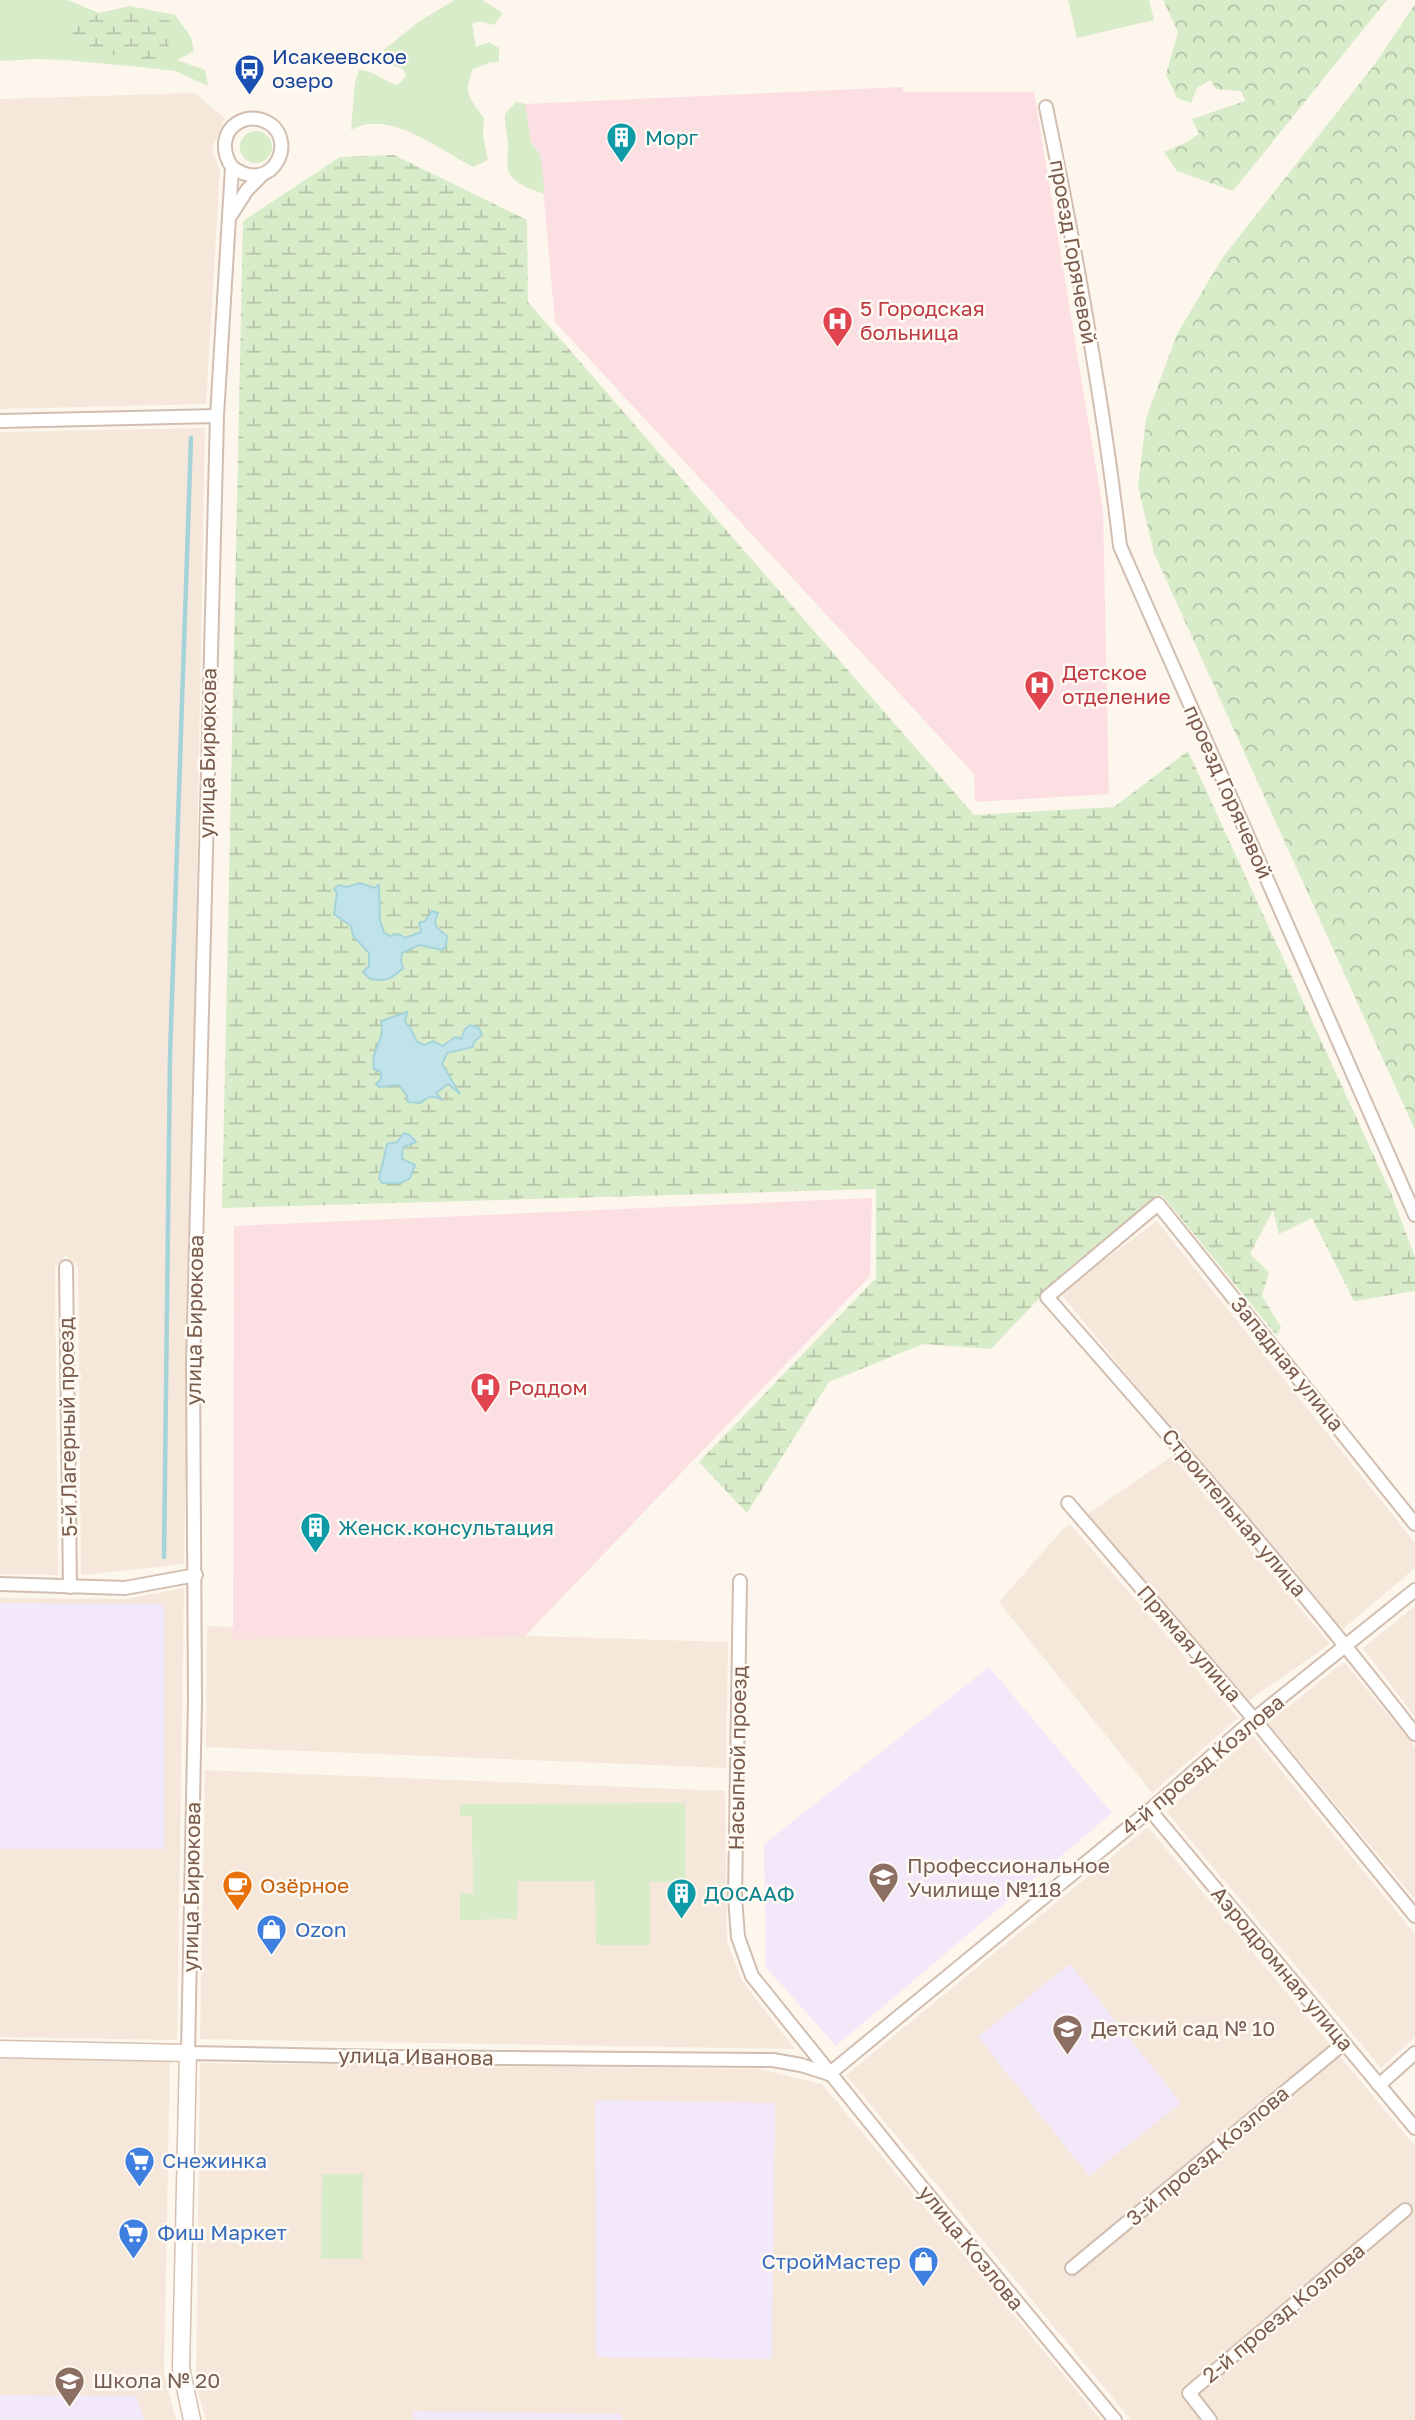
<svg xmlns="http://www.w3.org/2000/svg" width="1415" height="2420" font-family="'Golos Text',sans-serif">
	<defs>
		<pattern id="forest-crowns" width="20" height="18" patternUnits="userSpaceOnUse" patternTransform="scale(1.75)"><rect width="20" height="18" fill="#d8ecc9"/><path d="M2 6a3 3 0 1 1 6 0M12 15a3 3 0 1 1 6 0" fill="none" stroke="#b4c2a5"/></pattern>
		<pattern id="wetland-marsh" width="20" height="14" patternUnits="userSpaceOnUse" patternTransform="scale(1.75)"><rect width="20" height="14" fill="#d8ecc9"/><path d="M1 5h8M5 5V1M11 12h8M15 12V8" fill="none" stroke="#b4c2a5"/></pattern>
	</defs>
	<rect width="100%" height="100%" fill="#fdf6ec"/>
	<g fill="#f5e8da">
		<path d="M 194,93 L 225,118 L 212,149 L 220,170 L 206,404 L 0,409 L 0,99 Z"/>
		<path d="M 205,428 L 184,1564 L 81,1575 L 78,1267 L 66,1255 L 55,1267 L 58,1575 L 0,1574 L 0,432 Z"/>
		<path d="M 1157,1221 L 1415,1543 L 1415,1568 L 1342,1630 L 1289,1563 L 1245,1518 L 1060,1293 Z"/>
		<path d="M 1172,1456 L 1330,1644 L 1245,1703 L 1086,1515 Z"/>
		<path d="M 1070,1524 L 1238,1718 L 1152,1793 L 999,1602 L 1064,1528 Z"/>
		<path d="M 184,1588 L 177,2040 L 0,2037 L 0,1598 L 125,1599 Z"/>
		<path d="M 1415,1606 L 1415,1717 L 1363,1648 Z"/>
		<path d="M 207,1626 L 728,1642 L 726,1768 L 206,1747 Z"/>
		<path d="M 1344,1662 L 1415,1747 L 1415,1899 L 1268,1723 Z"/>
		<path d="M 1253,1736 L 1415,1934 L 1415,2037 L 1381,2068 L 1166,1811 Z"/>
		<path d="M 205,1770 L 725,1791 L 727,1941 L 742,1981 L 795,2049 L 200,2039 Z"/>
		<path d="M 1148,1827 L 1415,2146 L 1415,2420 L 1131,2420 L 846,2075 Z"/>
		<path d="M 0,2058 L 170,2060 L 164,2373 L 176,2420 L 0,2420 Z"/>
		<path d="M 200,2063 L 759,2069 L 822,2084 L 1101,2420 L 206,2420 L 196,2386 Z"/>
	</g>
	<g fill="#f3e8fa">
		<path d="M 0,1603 L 164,1604 L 164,1849 L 0,1849 Z"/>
		<path d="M 989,1667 L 1112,1813 L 836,2046 L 766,1967 L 764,1844 Z"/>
		<path d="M 1070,1964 L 1181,2103 L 1089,2176 L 978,2037 Z"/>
		<path d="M 595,2100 L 775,2103 L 772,2359 L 596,2357 Z"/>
		<path d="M 0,2395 L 136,2396 L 144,2420 L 0,2420 Z"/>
		<path d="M 412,2411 L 622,2414 L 622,2420 L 413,2420 Z"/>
	</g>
	<g fill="#fbdfe3">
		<path d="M 903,87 L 903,92 L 1034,92 L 1103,510 L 1109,794 L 975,802 L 974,774 L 555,322 L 540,155 L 531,142 L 525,104 Z"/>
		<path d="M 872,1198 L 870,1276 L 525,1636 L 233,1639 L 234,1226 Z"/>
	</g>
	<g fill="#d8ecc9">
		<path d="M 0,0 L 68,0 L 99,13 L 130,6 L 175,15 L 191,37 L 194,51 L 177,60 L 205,70 L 208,86 L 175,71 L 140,67 L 65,60 L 36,59 L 0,61 Z"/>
		<path d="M 455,0 L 482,0 L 503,13 L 494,25 L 480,21 L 472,24 L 476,47 L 489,42 L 499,48 L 499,62 L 491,62 L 473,69 C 462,94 470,98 484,118 L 483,135 L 488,160 L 473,167 C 440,150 388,108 351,130 L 355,83 L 359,70 C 374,70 384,82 398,85 L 406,76 L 403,69 L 384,63 L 379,54 L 418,22 Z"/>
		<path d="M 1068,0 L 1149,0 L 1154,20 L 1077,38 Z"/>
		<path d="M 516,102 L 525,104 L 531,142 L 540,154 L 545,194 C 533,190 512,184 508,170 C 506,162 509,151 508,142 C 507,132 504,124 505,114 Z"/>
		<circle cx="256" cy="147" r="16"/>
		<path d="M 685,1803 L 685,1882 L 650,1882 L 650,1945 L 596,1945 L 595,1881 L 518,1881 L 517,1919 L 460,1920 L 460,1894 L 473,1893 L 472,1816 L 460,1816 L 460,1804 Z"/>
		<path d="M 322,2174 L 363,2174 L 362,2259 L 321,2259 Z"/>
	</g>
	<g fill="url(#forest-crowns)">
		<path d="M 1163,0 L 1387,0 L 1233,191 L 1177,171 L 1164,152 L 1187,142 L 1199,134 L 1192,119 L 1245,101 L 1241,91 L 1216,89 L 1210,80 L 1197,88 L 1191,103 L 1177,98 L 1166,75 L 1178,32 Z"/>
		<path d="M 1415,4 L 1415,1130 L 1154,553 L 1138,487 L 1146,419 L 1177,334 L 1223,257 L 1375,64 Z"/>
	</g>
	<g fill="url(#wetland-marsh)" fill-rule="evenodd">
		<path d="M 130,12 L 171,21 L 167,62 L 97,53 L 68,46 L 79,17 Z"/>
		<path d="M 394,155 L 527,220 L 528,302 L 974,815 L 1114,807 L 1188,751 L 1391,1193 L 1415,1257 L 1415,1291 L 1354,1301 L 1312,1218 L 1279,1234 L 1273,1210 L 1250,1254 L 1269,1272 L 1262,1296 L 1281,1327 L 1277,1336 L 1162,1195 L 1064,1272 L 991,1349 L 923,1344 L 829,1382 L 747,1513 L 699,1462 L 876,1278 L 876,1189 L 222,1208 L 243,221 L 340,157 ZM 360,883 L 374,888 L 384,932 C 396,940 409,938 421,932 L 420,927 L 428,916 L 438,913 L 435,922 L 437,928 L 447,936 L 430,948 L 419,945 L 402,953 L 401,961 L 403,968 L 387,981 L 369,966 L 369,953 L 351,926 L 334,914 L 339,885 L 347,887 ZM 410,1027 L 417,1042 L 443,1046 L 450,1039 L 461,1039 L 473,1047 L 447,1053 L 441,1064 L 458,1092 L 448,1084 L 436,1093 L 440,1098 L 434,1096 L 408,1102 L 407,1096 L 398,1085 L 379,1087 L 376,1084 L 381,1079 L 380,1041 L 384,1032 ZM 399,1137 L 415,1142 L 403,1148 L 402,1159 L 415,1165 L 410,1178 L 401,1183 L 382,1182 C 379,1159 390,1155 399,1137 Z"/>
	</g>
	<g fill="#bfe3e8" stroke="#a5d3da" stroke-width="2">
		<path d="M 360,883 L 374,888 L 379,885 L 380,920 L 384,933 L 390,936 L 399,934 L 405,938 L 421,932 L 419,923 L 425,921 L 432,911 L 438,913 L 435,922 L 437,928 L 447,936 L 446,946 L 442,950 L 419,945 L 402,953 L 401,961 L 403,968 C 392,979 385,982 370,979 L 363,972 L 369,966 L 369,953 L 353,936 L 351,926 L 334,914 L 337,893 L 334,889 L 339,885 L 347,887 Z"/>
		<path d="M 407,1012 L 405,1022 L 410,1027 L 417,1042 L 425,1045 L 433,1041 L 443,1046 L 455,1037 L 461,1039 L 465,1029 L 470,1025 L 479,1028 L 482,1035 L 474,1042 L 473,1047 L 447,1053 L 442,1064 L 460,1094 L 448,1084 L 436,1093 L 441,1099 C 433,1096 427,1096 421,1103 L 408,1102 L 407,1096 L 399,1085 L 379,1087 L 376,1084 L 381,1079 L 381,1072 L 374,1069 C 370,1047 386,1042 381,1021 Z"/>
		<path d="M 404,1133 L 410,1135 L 416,1142 L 403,1147 L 402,1159 L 415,1165 L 410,1178 L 401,1183 L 382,1183 L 379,1179 L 387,1144 L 397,1142 Z"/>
	</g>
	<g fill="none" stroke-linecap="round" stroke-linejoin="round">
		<path stroke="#a5d3da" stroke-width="4.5" d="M 164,1557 L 170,1056 L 191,438"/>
		<defs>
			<g id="street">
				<path d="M 1046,107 C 1076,252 1103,399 1120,546 L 1415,1215"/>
				<path d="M 232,167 C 274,198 302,134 262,120 C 255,118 247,118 241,121 C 222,130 221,151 232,167 L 217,416 L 193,1366 L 195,1700 L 188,2053 L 391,2057 L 773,2060 L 801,2065 L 829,2074"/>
				<path d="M 231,215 L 247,190 L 262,175"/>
				<path d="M 0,421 L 217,416"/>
				<path d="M 66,1267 L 70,1587"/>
				<path d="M 1068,1503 L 1254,1719 L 1415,1916"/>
				<path d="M 1415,1524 L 1158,1204 L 1047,1297 C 1173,1440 1298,1583 1415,1734"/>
				<path d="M 740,1581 L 735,1897 L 738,1937 L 752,1976 L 921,2186 L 1115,2420"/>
				<path d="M 0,1584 L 125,1588 L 196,1575"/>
				<path d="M 1150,1810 L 1415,2128"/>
				<path d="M 829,2074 L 1150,1810 L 1254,1719 L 1415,1590"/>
				<path d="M 1379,2085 L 1415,2053"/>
				<path d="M 1072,2268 L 1344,2043"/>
				<path d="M 1210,2420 L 1189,2393 L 1405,2210"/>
			</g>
			<path id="secondary" d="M 0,2049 L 188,2053 L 181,2368 L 192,2420"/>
		</defs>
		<use href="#street" stroke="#d1beb0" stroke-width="16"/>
		<use href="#secondary" stroke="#d6c0b0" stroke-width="19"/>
		<use href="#street" stroke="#fff" stroke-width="12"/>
		<use href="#secondary" stroke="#fff" stroke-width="16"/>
	</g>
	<defs>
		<symbol id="bus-pin" viewBox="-11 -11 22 30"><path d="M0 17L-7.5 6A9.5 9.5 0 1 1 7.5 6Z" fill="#1a4fb4" stroke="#fffaf3"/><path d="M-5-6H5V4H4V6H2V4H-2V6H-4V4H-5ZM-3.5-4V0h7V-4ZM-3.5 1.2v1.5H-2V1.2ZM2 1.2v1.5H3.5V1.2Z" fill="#fff"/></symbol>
		<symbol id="building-pin" viewBox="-11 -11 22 30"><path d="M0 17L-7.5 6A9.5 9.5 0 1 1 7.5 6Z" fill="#0f9aa8" stroke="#fffaf3"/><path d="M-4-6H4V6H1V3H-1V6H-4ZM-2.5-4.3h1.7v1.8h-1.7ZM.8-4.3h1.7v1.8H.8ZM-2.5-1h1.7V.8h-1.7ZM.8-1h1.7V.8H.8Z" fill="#fff"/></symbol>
		<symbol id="hospital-pin" viewBox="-11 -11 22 30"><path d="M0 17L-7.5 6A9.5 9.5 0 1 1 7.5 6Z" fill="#e0444e" stroke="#fffaf3"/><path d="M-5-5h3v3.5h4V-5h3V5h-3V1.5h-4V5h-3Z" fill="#fff"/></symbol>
		<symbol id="university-pin" viewBox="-11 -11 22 30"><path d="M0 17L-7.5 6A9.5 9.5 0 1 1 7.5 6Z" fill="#8d6e63" stroke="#fffaf3"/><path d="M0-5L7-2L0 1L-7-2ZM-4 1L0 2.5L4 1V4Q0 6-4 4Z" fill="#fff"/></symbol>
		<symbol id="cafe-pin" viewBox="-11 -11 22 30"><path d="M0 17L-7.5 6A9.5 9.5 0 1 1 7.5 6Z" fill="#e8710a" stroke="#fffaf3"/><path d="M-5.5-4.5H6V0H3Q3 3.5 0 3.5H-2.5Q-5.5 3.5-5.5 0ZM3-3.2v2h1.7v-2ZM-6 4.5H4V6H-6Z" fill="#fff"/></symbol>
		<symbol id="shop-pin" viewBox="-11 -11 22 30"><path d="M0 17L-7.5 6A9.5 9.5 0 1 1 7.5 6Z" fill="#3f7fe0" stroke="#fffaf3"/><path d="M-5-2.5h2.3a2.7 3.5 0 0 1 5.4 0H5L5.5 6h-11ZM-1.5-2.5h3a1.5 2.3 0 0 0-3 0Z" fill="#fff"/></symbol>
		<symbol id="school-pin" viewBox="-11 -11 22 30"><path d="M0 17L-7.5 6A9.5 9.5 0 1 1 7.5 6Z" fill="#8d6e63" stroke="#fffaf3"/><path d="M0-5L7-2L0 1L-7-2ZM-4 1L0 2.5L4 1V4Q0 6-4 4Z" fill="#fff"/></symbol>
		<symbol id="supermarket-pin" viewBox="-11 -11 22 30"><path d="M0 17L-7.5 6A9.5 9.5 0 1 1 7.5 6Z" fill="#3f7fe0" stroke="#fffaf3"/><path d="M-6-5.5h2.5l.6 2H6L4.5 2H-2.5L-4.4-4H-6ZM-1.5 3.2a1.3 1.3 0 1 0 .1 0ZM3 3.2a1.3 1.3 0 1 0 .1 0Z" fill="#fff"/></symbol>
	</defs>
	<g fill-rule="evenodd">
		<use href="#bus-pin" x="232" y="52" width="35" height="47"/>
		<use href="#building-pin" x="604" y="120" width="35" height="47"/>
		<use href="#hospital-pin" x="820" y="304" width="35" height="47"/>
		<use href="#hospital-pin" x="1022" y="668" width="35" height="47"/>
		<use href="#hospital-pin" x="468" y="1370" width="35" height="47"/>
		<use href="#building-pin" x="298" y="1510" width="35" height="47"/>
		<use href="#university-pin" x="866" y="1860" width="35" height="47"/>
		<use href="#cafe-pin" x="220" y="1868" width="35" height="47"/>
		<use href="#building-pin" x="664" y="1876" width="35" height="47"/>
		<use href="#shop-pin" x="254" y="1912" width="35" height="47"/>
		<use href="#school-pin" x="1050" y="2012" width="35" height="47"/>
		<use href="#supermarket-pin" x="122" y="2144" width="35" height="47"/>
		<use href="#supermarket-pin" x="116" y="2216" width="35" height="47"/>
		<use href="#shop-pin" x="906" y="2244" width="35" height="47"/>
		<use href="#school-pin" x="52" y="2364" width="35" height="47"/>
	</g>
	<g text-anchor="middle" stroke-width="5" stroke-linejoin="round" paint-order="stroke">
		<g font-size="21" fill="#164399" stroke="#fffaf3" text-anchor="start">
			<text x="272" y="64">Исакеевское<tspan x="272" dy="24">озеро</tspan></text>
		</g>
		<g font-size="21" fill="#0d838f" stroke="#fffaf3" text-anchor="start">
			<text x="645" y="145">Морг</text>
			<text x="338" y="1535">Женск.консультация</text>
			<text x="704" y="1901">ДОСААФ</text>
		</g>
		<g font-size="21" fill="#7a5c4d" stroke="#fffaf3">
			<text transform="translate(1073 252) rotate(80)" y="7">проезд Горячевой</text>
			<text transform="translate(208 753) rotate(-89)" y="7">улица Бирюкова</text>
			<text transform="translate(1228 792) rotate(66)" y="7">проезд Горячевой</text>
			<text transform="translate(195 1320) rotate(-89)" y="7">улица Бирюкова</text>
			<text transform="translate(1287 1364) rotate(51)" y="7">Западная улица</text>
			<text transform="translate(68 1427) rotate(-91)" y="7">5-й Лагерный проезд</text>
			<text transform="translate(1234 1513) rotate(50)" y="7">Строительная улица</text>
			<text transform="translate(1189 1644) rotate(49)" y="7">Прямая улица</text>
			<text transform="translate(738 1758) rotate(-89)" y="7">Насыпной проезд</text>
			<text transform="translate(1203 1765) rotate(-40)" y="7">4-й проезд Козлова</text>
			<text transform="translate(192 1887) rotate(-89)" y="7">улица Бирюкова</text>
			<text transform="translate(1282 1969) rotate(50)" y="7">Аэродромная улица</text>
			<text transform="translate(416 2057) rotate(1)" y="7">улица Иванова</text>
			<text transform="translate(1208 2156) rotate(-40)" y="7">3-й проезд Козлова</text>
			<text transform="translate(971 2248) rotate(51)" y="7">улица Козлова</text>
			<text transform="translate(1284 2313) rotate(-40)" y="7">2-й проезд Козлова</text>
		</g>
		<g font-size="21" fill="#be3a42" stroke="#fffaf3" text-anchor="start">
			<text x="860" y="316">5 Городская<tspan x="860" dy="24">больница</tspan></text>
			<text x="1062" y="680">Детское<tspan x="1062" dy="24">отделение</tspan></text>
			<text x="508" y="1395">Роддом</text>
		</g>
		<g font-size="21" fill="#785e54" stroke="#fffaf3" text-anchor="start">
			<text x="907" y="1873">Профессиональное<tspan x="907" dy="24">Училище №118</tspan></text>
			<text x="1091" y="2036">Детский сад № 10</text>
			<text x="93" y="2388">Школа № 20</text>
		</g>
		<g font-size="21" fill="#c56008" stroke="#fffaf3" text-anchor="start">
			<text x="260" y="1893">Озёрное</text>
		</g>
		<g font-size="21" fill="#366cbe" stroke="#fffaf3" text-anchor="start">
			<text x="295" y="1937">Ozon</text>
			<text x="162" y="2168">Снежинка</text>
			<text x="157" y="2240">Фиш Маркет</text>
			<text x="901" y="2269" text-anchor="end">СтройМастер</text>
		</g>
	</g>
</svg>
